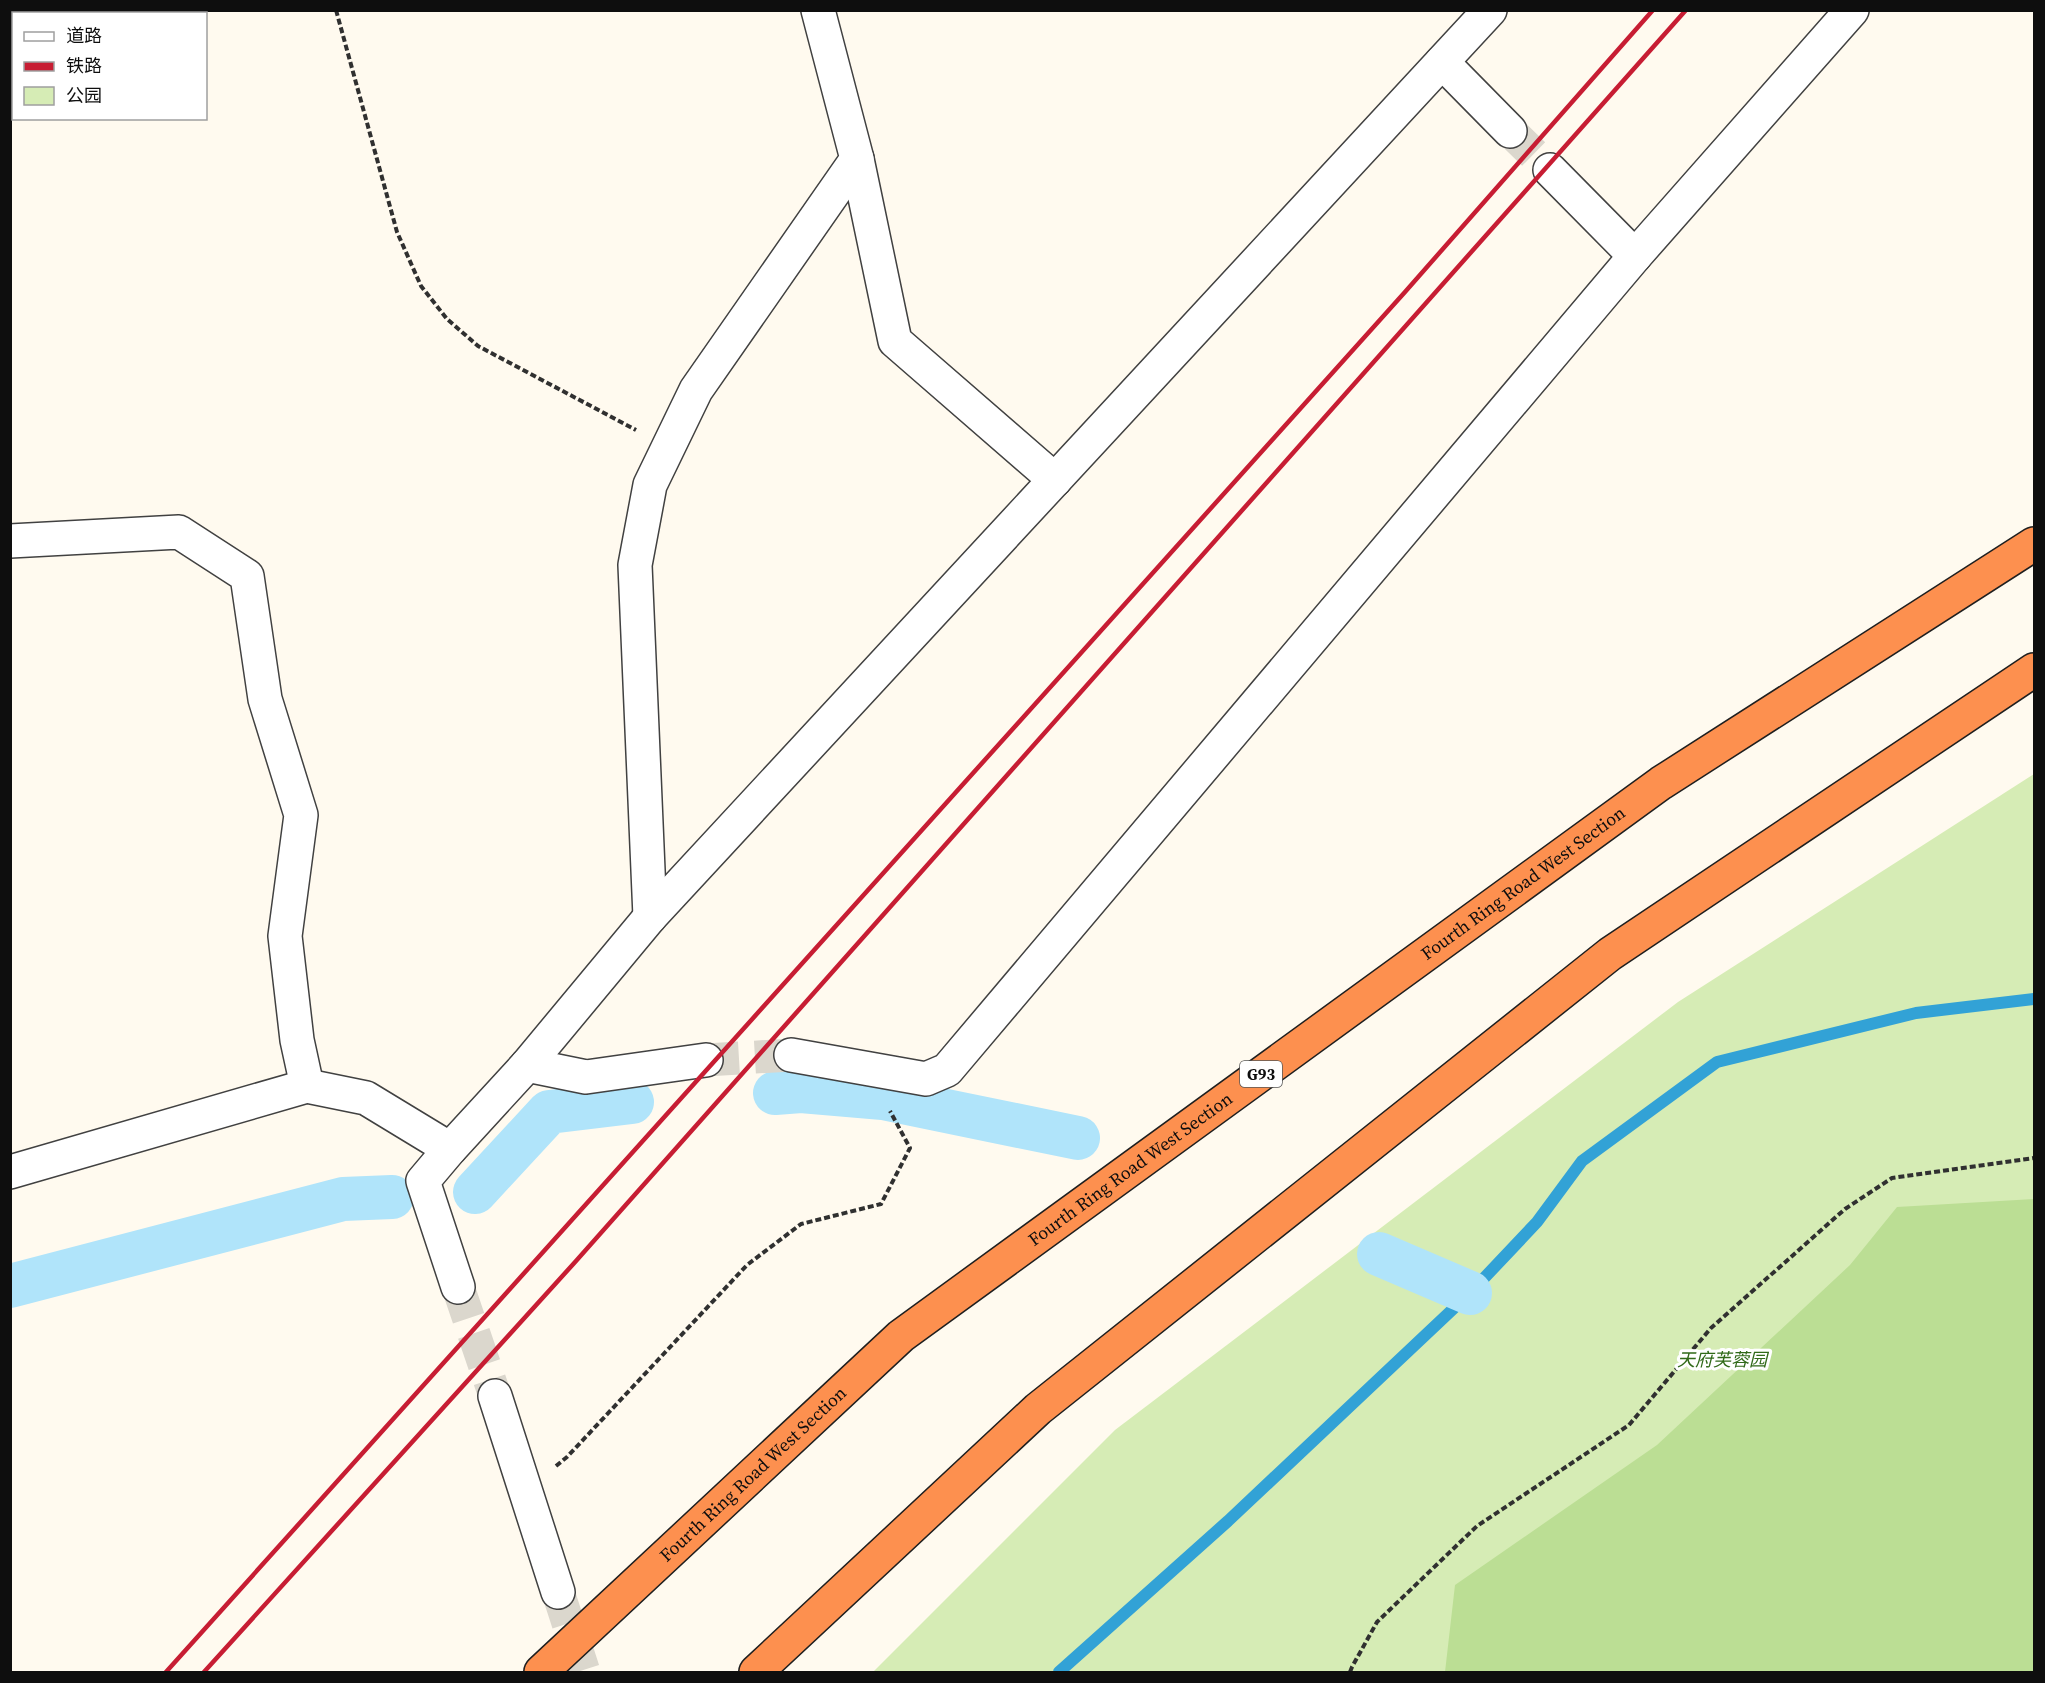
<svg xmlns="http://www.w3.org/2000/svg" width="2045" height="1683" font-family="'Source Serif 4','Noto Sans SC',serif">
	<rect width="100%" height="100%" fill="#fffaef"/>
	<path fill="#d6ecb5" d="M 2034,774 L 2034,1672 L 873,1672 L 1115,1430 L 1678,1002 Z"/>
	<path fill="#bbde94" d="M 2034,1199 L 2034,1672 L 1445,1672 L 1455,1585 L 1657,1445 L 1850,1265 L 1897,1207 Z"/>
	<g fill="none" stroke-linecap="round" stroke-linejoin="round">
		<path stroke="#32a2d6" stroke-width="12" d="M 1059,1672 L 1228,1521 L 1470,1293 L 1537,1222 L 1582,1161 L 1717,1062 L 1916,1013 L 2034,999"/>
		<g stroke="#b0e4fa" stroke-width="44">
			<path d="M 775,1093 L 801,1091 L 883,1098 L 1078,1138"/>
			<path d="M 475,1192 L 549,1112 L 632,1102"/>
			<path d="M 1379,1254 L 1470,1293"/>
			<path d="M 10,1286 L 343,1199 L 392,1197"/>
		</g>
		<g stroke="#dbd7cd" stroke-width="33" stroke-dasharray="33 16" stroke-linecap="butt">
			<path d="M 1510,131 L 1550,170"/>
			<path d="M 706,1060 L 791,1055"/>
			<path d="M 458,1287 L 495,1396"/>
			<path d="M 558,1592 L 584,1672"/>
		</g>
		<defs>
			<g id="minor">
				<path d="M 1442,62 L 1510,131"/>
				<path d="M 857,159 L 895,341 L 1055,480"/>
				<path d="M 1550,170 L 1635,256"/>
				<path d="M 10,541 L 179,532 L 247,576 L 265,699 L 301,815 L 285,936 L 297,1040 L 307,1086"/>
				<path d="M 650,917 L 635,565 L 650,485 L 696,390 L 857,159 L 818,10"/>
				<path d="M 791,1055 L 926,1079 L 947,1070 L 1635,256 L 1852,10"/>
				<path d="M 527,1065 L 586,1077 L 706,1060"/>
				<path d="M 10,1172 L 307,1086 L 366,1098 L 450,1149"/>
				<path d="M 458,1287 L 423,1181 L 450,1149 L 527,1065 L 650,917 L 1490,10"/>
				<path d="M 495,1396 L 558,1592"/>
			</g>
			<g id="highway">
				<path id="s1" d="M 541,1672 L 901,1336 L 1661,783 L 2034,544"/>
				<path d="M 756,1672 L 1038,1409 L 1610,954 L 2034,670"/>
			</g>
		</defs>
		<use href="#minor" stroke="#414141" stroke-width="36"/>
		<use href="#highway" stroke="#1f1f1f" stroke-width="36"/>
		<g stroke="#303030" stroke-width="4" stroke-dasharray="6 3" stroke-linecap="butt">
			<path d="M 336,10 L 397,232 L 421,286 L 447,319 L 478,346 L 636,430"/>
			<path d="M 556,1466 L 567,1457 L 747,1265 L 801,1224 L 881,1204 L 910,1148 L 890,1111"/>
			<path d="M 1350,1672 L 1352,1667 L 1377,1622 L 1477,1526 L 1629,1425 L 1711,1328 L 1845,1209 L 1892,1178 L 2034,1158"/>
		</g>
		<use href="#minor" stroke="#fff" stroke-width="33"/>
		<use href="#highway" stroke="#fd904f" stroke-width="33"/>
		<g stroke="#c71d33" stroke-width="4.5">
			<path d="M 166,1672 L 1405,292 L 1653,10"/>
			<path d="M 204,1672 L 576,1261 L 1686,10"/>
		</g>
	</g>
	<g text-anchor="middle" stroke-width="6" stroke-linejoin="round" paint-order="stroke">
		<rect fill="#fff" stroke="#565656" stroke-width="1.5" x="1240" y="1061" width="42" height="26" rx="4.5"/>
		<g font-size="16" font-weight="bold" fill="#0e0e0e">
			<text x="1261" y="1080">G93</text>
		</g>
		<g font-size="18" fill="#0e0e0e" stroke="#fff">
			<text dy="6" stroke="none"><textPath href="#s1" startOffset="1262">Fourth Ring Road West Section</textPath></text>
			<text dy="6" stroke="none"><textPath href="#s1" startOffset="776">Fourth Ring Road West Section</textPath></text>
			<text dy="6" stroke="none"><textPath href="#s1" startOffset="290">Fourth Ring Road West Section</textPath></text>
		</g>
		<g font-size="18" font-style="italic" fill="#316a1a" stroke="#fff">
			<text x="1722" y="1366">天府芙蓉园</text>
		</g>
	</g>
	<rect width="2045" height="1683" fill="none" stroke="#0e0e0e" stroke-width="24"/>
	<rect x="12" y="12" width="195" height="108" fill="#ffffff" stroke="#9f9f9f" stroke-width="1.5"/>
	<rect x="24" y="32" width="30" height="9" fill="#ffffff" stroke="#9f9f9f" stroke-width="1.5"/>
	<text x="66" y="42" font-size="18" fill="#0e0e0e">道路</text>
	<rect x="24" y="62" width="30" height="9" fill="#c71d33" stroke="#9f9f9f" stroke-width="1.5"/>
	<text x="66" y="72" font-size="18" fill="#0e0e0e">铁路</text>
	<rect x="24" y="87" width="30" height="18" fill="#d6ecb5" stroke="#9f9f9f" stroke-width="1.5"/>
	<text x="66" y="102" font-size="18" fill="#0e0e0e">公园</text>
</svg>
